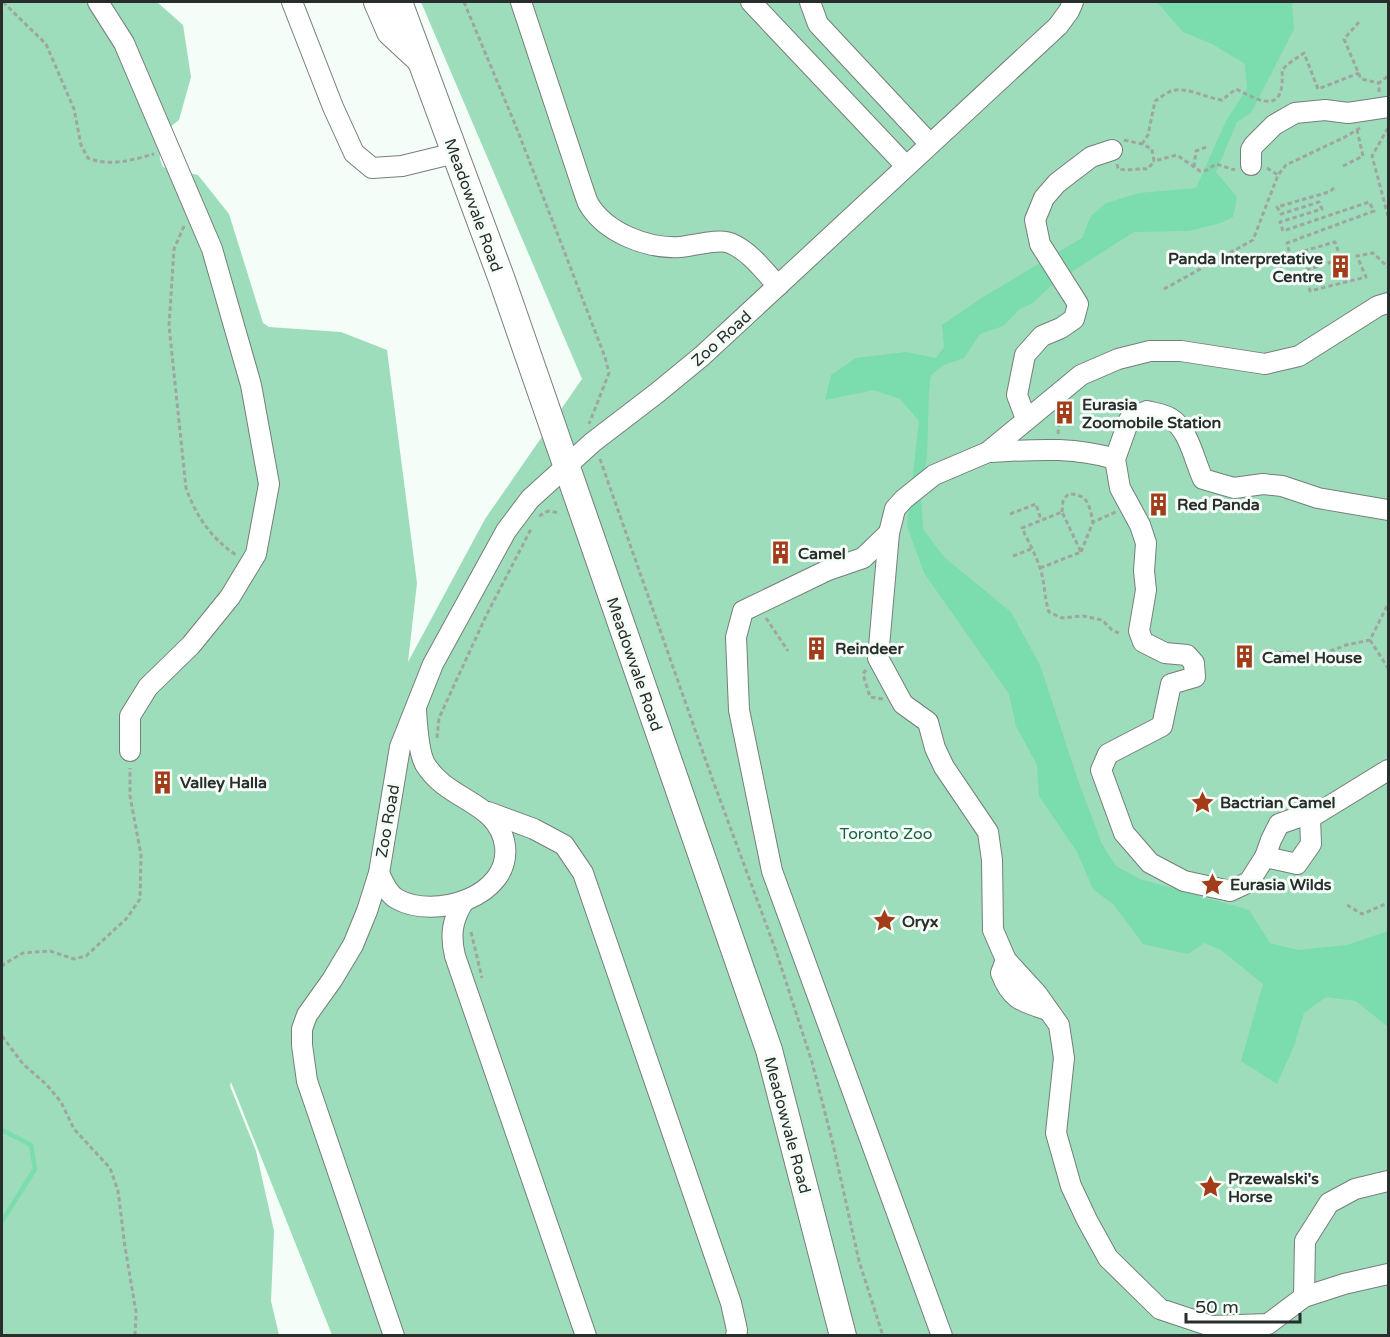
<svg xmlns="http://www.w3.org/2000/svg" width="1390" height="1337" font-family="'Varela Round',sans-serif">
	<rect width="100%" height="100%" fill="#f5fdf8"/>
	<path fill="#9dddbb" d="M 2,2 L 157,2 L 183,25 L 191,77 L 179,120 L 159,136 L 160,159 L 163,167 L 198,175 L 229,214 L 263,323 L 269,327 L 341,332 L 387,350 L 417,583 L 408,662 L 485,519 L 582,379 L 421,2 L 1388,2 L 1388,1335 L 332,1335 L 231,1082 L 230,1086 L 256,1151 L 274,1231 L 271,1301 L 279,1335 L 2,1336 Z"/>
	<path fill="#7bdcad" d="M 1157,2 L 1292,2 L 1294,29 L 1251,113 L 1237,122 L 1216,172 L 1237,197 L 1233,217 L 1221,223 L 1189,231 L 1134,232 L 1054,283 L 1033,303 L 1020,309 L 1003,326 L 980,334 L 964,358 L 944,365 L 931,375 L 929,392 L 927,455 L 921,494 L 923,529 L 944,557 L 1011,612 L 1040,665 L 1079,783 L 1102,844 L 1116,866 L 1140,879 L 1249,910 L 1270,943 L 1298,950 L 1347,945 L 1388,931 L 1388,1027 L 1356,1001 L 1326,997 L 1304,1013 L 1294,1046 L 1277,1084 L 1241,1061 L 1263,984 L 1221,950 L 1204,943 L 1188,954 L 1143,944 L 1114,905 L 1093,889 L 1077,852 L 1039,796 L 1037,765 L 1016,726 L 1009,694 L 924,573 L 907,526 L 919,421 L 900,399 L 874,390 L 825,400 L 831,375 L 856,358 L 906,352 L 936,358 L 944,347 L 942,325 L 983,297 L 1082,238 L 1091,216 L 1106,203 L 1139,193 L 1196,188 L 1226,121 L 1247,88 L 1245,64 L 1212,44 L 1183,32 Z"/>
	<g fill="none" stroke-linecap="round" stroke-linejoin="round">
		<path stroke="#7bdcad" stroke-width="4.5" d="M 2,1130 L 31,1145 L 35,1169 L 2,1221"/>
		<defs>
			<g id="minor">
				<path d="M 98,2 L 124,43 L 212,249 L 251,385 L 269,484 L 256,554 L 230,597 L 191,645 L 148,687 L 130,716 L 130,751"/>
				<path d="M 292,2 L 333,107 L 354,153 L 372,168 L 402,166 L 455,153"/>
				<path d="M 521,2 L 582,186 C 584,192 586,198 588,203 C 605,233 648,249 680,247 C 693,246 719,238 730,243 C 750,251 764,271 778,286"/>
				<path d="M 751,2 L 906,166"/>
				<path d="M 810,2 L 818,24 L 930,144"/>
				<path d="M 1251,165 L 1251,150 L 1254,145 L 1274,125 L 1295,113 L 1325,110 L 1348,113 L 1388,107"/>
				<path d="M 1026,419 L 1017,395 L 1025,355 L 1042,336 L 1061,328 L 1074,319 L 1078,304 L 1040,244 L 1035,220 L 1044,198 L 1057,183 L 1091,157 L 1112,150"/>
				<path d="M 988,452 C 1033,450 1070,446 1115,459"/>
				<path d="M 1388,510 L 1318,498 L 1282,486 L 1263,484 L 1234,488 L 1203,479 C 1194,460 1189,429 1170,418 C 1164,414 1154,413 1147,411 L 1129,420 L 1115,459 L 1120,488 L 1140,525 L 1146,543 L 1144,571 L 1146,590 L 1139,631 L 1143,642 L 1165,653 L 1187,655 L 1194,663 L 1195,677 L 1171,684 L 1162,726 L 1108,754 L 1101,770 L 1124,833 L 1150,863 L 1184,881 L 1230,891 L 1249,882 L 1265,857 L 1297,864 L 1311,844 L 1310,818 L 1388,770"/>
				<path d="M 889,533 L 878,658 L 903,704 L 928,722 L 935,748 L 944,767 L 988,832 L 992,860 L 993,930 L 1006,960 L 1037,994 L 1059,1025 L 1064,1058 L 1056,1133 L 1071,1186 L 1087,1220 L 1108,1258 L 1160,1309 L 1211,1326 L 1268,1324 L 1304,1297 L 1344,1284 L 1388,1274"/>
				<path d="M 488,812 L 534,829 L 564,845 L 583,873 L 731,1303 L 737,1330 L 736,1336"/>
				<path d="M 1265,857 L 1271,840 L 1279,824 L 1299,817 L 1310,818"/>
				<path d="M 379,873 C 383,882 388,894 397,899 C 434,920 511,897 505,846 C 499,801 448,802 425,764 C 418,751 417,724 416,710"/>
				<path d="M 464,901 C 452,920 450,935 455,956 L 586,1336"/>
				<path d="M 1006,960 L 1001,973 C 1011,1000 1023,1002 1048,1010"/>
				<path d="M 1304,1297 L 1305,1241 L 1329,1203 L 1355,1189 L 1388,1181"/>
				<path d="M 394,1336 L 307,1081 L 302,1045 L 302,1029 L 307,1015 L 332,980 L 353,945 L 367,911 L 379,873 L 400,747 L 433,664 L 506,531 L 530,499 L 593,442 L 657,393 L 702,356 L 1058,26 L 1069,11 L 1073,2"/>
				<path d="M 942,1336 L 772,871 L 739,710 L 736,637 L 743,611 L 828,570 L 863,558 L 889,533 L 895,509 L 904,499 L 934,475 L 988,452 L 1081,375 L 1118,359 L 1150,351 L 1181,351 L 1265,364 L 1299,356 L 1378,306 L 1388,303"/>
			</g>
			<g id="major">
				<path d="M 377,2 L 390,32 L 418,58"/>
				<path d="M 399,2 L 502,280 L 769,1050 L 843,1336"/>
			</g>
		</defs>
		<use href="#minor" stroke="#767e79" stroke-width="22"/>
		<use href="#major" stroke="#767e79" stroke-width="28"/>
		<g stroke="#9fa5a1" stroke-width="3" stroke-dasharray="4.5 3" stroke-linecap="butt">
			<path d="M 3,2 L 46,44 L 74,109 L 81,145 L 88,158 C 109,167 132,160 154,154"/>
			<path d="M 464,2 L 517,129 L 605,357 L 609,373 L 589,424"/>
			<path d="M 1359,22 L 1344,39 L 1361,79 L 1379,83"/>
			<path d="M 1379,92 L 1379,83 L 1388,76"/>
			<path d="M 1388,128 L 1372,156 L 1388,216"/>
			<path d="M 1124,140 L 1142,144 L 1152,149 L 1154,161 L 1177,155 L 1200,171 L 1207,170 L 1216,164 L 1235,170"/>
			<path d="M 1142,144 L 1148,135 L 1155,101 C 1160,98 1166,93 1171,91 C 1186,86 1206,98 1222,100 L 1236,89 C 1263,103 1285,114 1282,70 L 1288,64 L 1304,53 L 1318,89 L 1359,73"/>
			<path d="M 1117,164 L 1118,169 C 1129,171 1137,168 1148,169 L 1154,161"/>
			<path d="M 1343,166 L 1363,156 L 1357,130"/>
			<path d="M 1194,167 L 1196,151 L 1209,146"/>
			<path d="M 1267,168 L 1278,175"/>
			<path d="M 1334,188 L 1329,192 L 1277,207 L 1281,214 L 1319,202 L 1322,209 L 1280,222 L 1283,231 L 1369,202 L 1374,211 L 1287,243 L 1290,255 L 1335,242 L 1341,259 L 1306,270 L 1310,291 L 1366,277 L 1357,256 L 1373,253 L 1388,267"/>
			<path d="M 184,226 L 174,249 L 169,326 L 186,488 C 196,516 211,538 236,555"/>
			<path d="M 1164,289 L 1253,240 L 1278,175 L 1286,165 L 1345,137 L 1360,128"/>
			<path d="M 1058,434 L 1060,414"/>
			<path d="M 600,459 L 712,778 L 776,951 L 812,1062 L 833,1144 L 859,1261 L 883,1336"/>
			<path d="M 1062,512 L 1063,501 L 1068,494 C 1088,494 1089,504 1093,522"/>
			<path d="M 1010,514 L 1036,504 L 1041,520"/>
			<path d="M 539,516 L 548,511 L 560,513"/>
			<path d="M 1081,552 L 1093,522 L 1116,512"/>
			<path d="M 1013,556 L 1031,549"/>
			<path d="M 1040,568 L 1081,552 L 1062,512 L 1022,528 C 1028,541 1036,555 1040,568 C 1045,583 1044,597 1049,612 L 1062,618 L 1083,616 L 1102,620 L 1113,631 L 1122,634"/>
			<path d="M 766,618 L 788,651"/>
			<path d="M 1370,640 L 1388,668"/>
			<path d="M 1264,653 L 1289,652 L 1297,664 L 1346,645 L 1370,640 L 1388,604"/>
			<path d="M 866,670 L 863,674 L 870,697 L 883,699"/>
			<path d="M 437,738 L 439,718 L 486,616 L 531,529"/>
			<path d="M 1347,905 L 1362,914 L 1388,903"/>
			<path d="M 471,932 L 482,978"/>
			<path d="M 2,967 L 4,964 L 23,953 L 50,951 L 74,959 L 86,956 L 127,918 L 140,899 L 141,855 L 130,796 L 130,768"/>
			<path d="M 2,1036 L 23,1064 L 47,1085 L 61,1102 L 74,1129 L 110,1168 L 118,1191 L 125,1247 L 136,1312 L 135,1336"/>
		</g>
		<use href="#minor" stroke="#fff" stroke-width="20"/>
		<use href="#major" stroke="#fff" stroke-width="26"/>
	</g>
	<defs>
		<symbol id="building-bare" viewBox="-9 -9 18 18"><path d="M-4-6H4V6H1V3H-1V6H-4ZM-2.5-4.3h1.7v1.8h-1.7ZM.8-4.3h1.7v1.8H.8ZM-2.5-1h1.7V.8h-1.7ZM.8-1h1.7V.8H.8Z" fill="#a33c19" stroke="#f5fdf8" stroke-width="2.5" paint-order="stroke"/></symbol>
		<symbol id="sight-bare" viewBox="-9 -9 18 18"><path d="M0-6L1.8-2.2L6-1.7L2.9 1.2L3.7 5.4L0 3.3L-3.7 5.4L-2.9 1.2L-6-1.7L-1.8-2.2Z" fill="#a33c19" stroke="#f5fdf8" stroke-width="2.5" paint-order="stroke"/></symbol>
	</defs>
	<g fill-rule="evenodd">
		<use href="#building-bare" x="1324" y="250" width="33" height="33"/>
		<use href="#building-bare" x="1048" y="396" width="33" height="33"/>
		<use href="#building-bare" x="1142" y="488" width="33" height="33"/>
		<use href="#building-bare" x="764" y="536" width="33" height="33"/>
		<use href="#building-bare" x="800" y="632" width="33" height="33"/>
		<use href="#building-bare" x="1228" y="640" width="33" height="33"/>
		<use href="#building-bare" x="146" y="766" width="33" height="33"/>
		<use href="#sight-bare" x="1186" y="786" width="33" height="33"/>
		<use href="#sight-bare" x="1196" y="868" width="33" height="33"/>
		<use href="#sight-bare" x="868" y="904" width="33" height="33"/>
		<use href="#sight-bare" x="1194" y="1170" width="33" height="33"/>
	</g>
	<g text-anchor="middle" stroke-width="6" stroke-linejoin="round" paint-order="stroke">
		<g font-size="16" fill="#292d2b" stroke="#f5fdf8">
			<text transform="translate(474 205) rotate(70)" y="6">Meadowvale Road</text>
			<text transform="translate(721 338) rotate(-42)" y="6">Zoo Road</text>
			<text transform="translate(635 664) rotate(71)" y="6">Meadowvale Road</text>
			<text transform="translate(387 821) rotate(-80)" y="6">Zoo Road</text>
			<text transform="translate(788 1125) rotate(75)" y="6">Meadowvale Road</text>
		</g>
		<g font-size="16" font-weight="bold" fill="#292d2b" stroke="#f5fdf8" text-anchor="start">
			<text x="1323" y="264" text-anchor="end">Panda Interpretative<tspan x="1323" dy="18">Centre</tspan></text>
			<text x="1082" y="410">Eurasia<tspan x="1082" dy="18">Zoomobile Station</tspan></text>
			<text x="1177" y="510">Red Panda</text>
			<text x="798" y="559">Camel</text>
			<text x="835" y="654">Reindeer</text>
			<text x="1262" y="663">Camel House</text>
			<text x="180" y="788">Valley Halla</text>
			<text x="1220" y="808">Bactrian Camel</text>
			<text x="1230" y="890">Eurasia Wilds</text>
			<text x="902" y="927">Oryx</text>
			<text x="1228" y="1184">Przewalski's<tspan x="1228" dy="18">Horse</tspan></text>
		</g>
		<g font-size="16" fill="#176142" stroke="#f5fdf8">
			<text x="886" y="839">Toronto Zoo</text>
		</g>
	</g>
	<rect width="1390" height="1337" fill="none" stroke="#292d2b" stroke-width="6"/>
	<path d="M1186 1313v9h114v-9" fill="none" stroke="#292d2b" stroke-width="3"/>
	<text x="1195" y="1313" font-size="18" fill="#292d2b" stroke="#f5fdf8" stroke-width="4.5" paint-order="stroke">50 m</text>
</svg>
